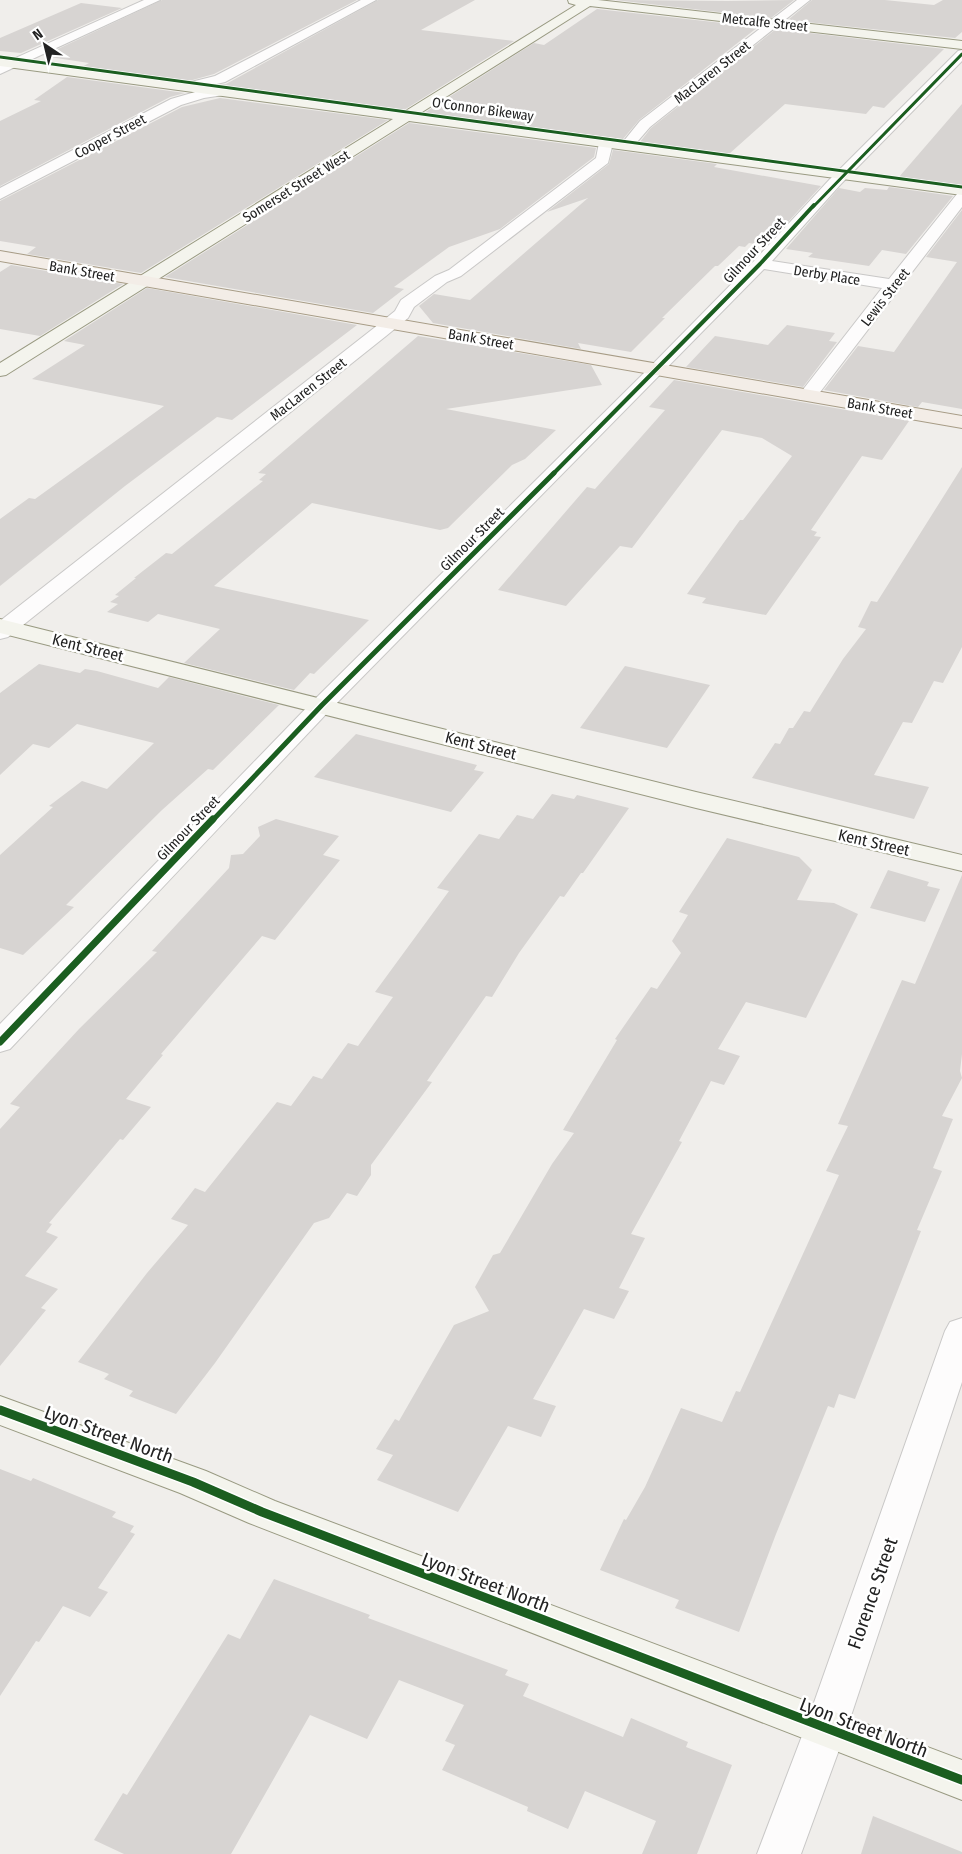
<svg xmlns="http://www.w3.org/2000/svg" width="962" height="1854" font-family="'Fira Sans Condensed',sans-serif">
	<rect width="100%" height="100%" fill="#f0eeeb"/>
	<g fill="#d7d4d2">
		<path d="M 162,0 L 357,0 L 214,74 L 189,81 L 82,67 L 89,63 L 43,56 Z"/>
		<path d="M 378,0 L 475,0 L 421,30 L 514,41 L 404,110 L 219,85 L 226,84 Z"/>
		<path d="M 615,0 L 727,1 L 794,0 L 771,18 Z"/>
		<path d="M 812,0 L 885,0 L 934,5 L 943,0 L 962,0 L 962,32 L 955,38 L 788,20 Z"/>
		<path d="M 81,3 L 122,8 L 21,53 L 0,51 L 0,38 Z"/>
		<path d="M 597,9 L 758,27 L 639,120 L 623,139 L 424,113 L 534,43 L 544,45 Z"/>
		<path d="M 776,29 L 944,49 L 884,108 L 873,106 L 866,114 L 785,104 L 729,154 L 640,142 L 651,128 Z"/>
		<path d="M 67,77 L 185,93 L 170,97 L 0,186 L 0,121 L 41,101 L 34,100 Z"/>
		<path d="M 220,98 L 388,120 L 141,273 L 27,254 L 36,247 L 0,241 L 0,201 L 182,107 Z"/>
		<path d="M 962,104 L 962,185 L 899,177 Z"/>
		<path d="M 409,123 L 596,148 L 594,157 L 500,229 L 449,247 L 394,287 L 404,289 L 373,313 L 165,277 Z"/>
		<path d="M 613,150 L 717,164 L 714,167 L 821,186 L 766,246 L 749,243 L 745,247 L 739,246 L 718,266 L 715,266 L 662,318 L 665,318 L 631,352 L 578,343 L 581,349 L 433,323 L 419,306 L 434,294 L 470,300 L 588,198 L 547,212 L 609,164 Z"/>
		<path d="M 889,187 L 953,196 L 906,254 L 882,250 L 869,266 L 808,257 L 813,253 L 786,249 L 839,188 L 860,192 L 865,188 L 887,190 Z"/>
		<path d="M 962,210 L 962,409 L 922,402 L 918,407 L 824,390 L 858,346 L 894,352 L 957,262 L 926,257 Z"/>
		<path d="M 11,265 L 123,284 L 40,336 L 0,329 L 0,272 Z"/>
		<path d="M 147,288 L 357,325 L 232,420 L 217,417 L 125,486 L 0,586 L 0,519 L 29,498 L 35,499 L 164,406 L 32,379 L 85,345 L 64,341 Z"/>
		<path d="M 787,325 L 835,333 L 829,341 L 837,342 L 803,387 L 686,367 L 715,336 L 768,345 Z"/>
		<path d="M 418,336 L 591,365 L 602,385 L 446,409 L 556,430 L 525,459 L 512,465 L 448,528 L 440,530 L 312,503 L 214,586 L 369,620 L 314,674 L 310,673 L 294,690 L 184,663 L 220,629 L 158,614 L 148,622 L 107,612 L 118,604 L 110,602 L 119,596 L 115,595 L 136,578 L 134,578 L 166,553 L 172,554 L 263,481 L 259,480 L 266,474 L 258,473 Z"/>
		<path d="M 674,380 L 909,421 L 882,460 L 862,456 L 811,530 L 817,532 L 814,536 L 821,537 L 766,615 L 702,603 L 706,598 L 687,594 L 740,520 L 743,520 L 792,456 L 762,438 L 722,430 L 632,548 L 620,546 L 566,606 L 498,590 L 587,487 L 595,489 L 665,410 L 649,407 Z"/>
		<path d="M 962,467 L 962,647 L 943,683 L 934,681 L 912,723 L 903,722 L 874,775 L 929,787 L 914,819 L 752,778 L 775,743 L 780,744 L 789,728 L 793,728 L 804,711 L 810,712 L 843,659 L 866,629 L 858,627 L 871,601 L 877,602 Z"/>
		<path d="M 39,664 L 80,673 L 85,669 L 97,671 L 158,688 L 169,677 L 279,705 L 213,770 L 208,769 L 162,810 L 66,905 L 74,907 L 23,955 L 0,948 L 0,855 L 53,807 L 49,806 L 82,781 L 107,789 L 154,743 L 77,724 L 49,748 L 33,744 L 0,775 L 0,693 Z"/>
		<path d="M 625,666 L 710,685 L 667,748 L 580,728 Z"/>
		<path d="M 356,734 L 477,765 L 474,770 L 484,772 L 451,812 L 314,777 Z"/>
		<path d="M 552,794 L 574,799 L 577,795 L 629,808 L 583,873 L 581,873 L 564,897 L 560,896 L 519,953 L 492,997 L 486,996 L 427,1081 L 432,1082 L 371,1165 L 371,1175 L 357,1196 L 347,1193 L 329,1218 L 314,1223 L 215,1363 L 176,1414 L 129,1396 L 133,1391 L 104,1379 L 109,1374 L 78,1362 L 147,1273 L 188,1225 L 171,1219 L 195,1188 L 205,1192 L 277,1102 L 291,1106 L 313,1076 L 322,1079 L 348,1043 L 358,1046 L 393,997 L 375,992 L 449,891 L 437,888 L 479,834 L 499,839 L 517,815 L 533,819 Z"/>
		<path d="M 276,819 L 339,836 L 323,855 L 340,860 L 275,940 L 262,936 L 161,1054 L 163,1055 L 126,1099 L 151,1107 L 123,1140 L 120,1139 L 49,1223 L 52,1224 L 46,1232 L 58,1237 L 25,1276 L 58,1289 L 41,1308 L 46,1310 L 0,1366 L 0,1129 L 20,1107 L 10,1104 L 79,1029 L 157,952 L 152,951 L 229,868 L 231,855 L 243,854 L 260,836 L 258,827 Z"/>
		<path d="M 727,838 L 799,857 L 812,870 L 797,900 L 834,903 L 858,914 L 806,1018 L 746,1002 L 718,1049 L 740,1056 L 724,1085 L 711,1081 L 679,1141 L 682,1142 L 631,1234 L 645,1238 L 619,1288 L 629,1291 L 614,1319 L 584,1309 L 533,1399 L 556,1406 L 541,1437 L 508,1426 L 458,1512 L 377,1480 L 393,1455 L 376,1449 L 395,1419 L 399,1421 L 454,1325 L 489,1311 L 475,1287 L 493,1255 L 500,1253 L 552,1164 L 574,1133 L 563,1130 L 617,1040 L 615,1039 L 651,987 L 657,989 L 681,953 L 672,941 L 688,915 L 679,912 Z"/>
		<path d="M 888,870 L 929,882 L 927,886 L 940,889 L 925,922 L 870,908 Z"/>
		<path d="M 962,875 L 962,1054 L 960,1071 L 962,1078 L 942,1116 L 953,1119 L 933,1168 L 942,1171 L 917,1230 L 921,1231 L 855,1399 L 839,1394 L 834,1408 L 828,1406 L 776,1534 L 739,1632 L 675,1608 L 679,1600 L 600,1570 L 624,1519 L 626,1520 L 645,1487 L 681,1408 L 722,1422 L 736,1391 L 740,1392 L 839,1175 L 826,1171 L 848,1126 L 838,1124 L 902,980 L 915,984 Z"/>
		<path d="M 0,1469 L 31,1481 L 33,1478 L 116,1512 L 112,1517 L 134,1526 L 130,1532 L 135,1534 L 98,1588 L 108,1592 L 90,1617 L 63,1606 L 39,1642 L 36,1641 L 0,1696 Z"/>
		<path d="M 274,1579 L 370,1615 L 368,1618 L 508,1670 L 505,1675 L 529,1684 L 523,1696 L 623,1737 L 631,1718 L 688,1742 L 686,1747 L 732,1765 L 697,1854 L 642,1854 L 656,1821 L 585,1791 L 568,1829 L 527,1811 L 528,1807 L 442,1770 L 455,1745 L 445,1741 L 464,1705 L 399,1680 L 367,1739 L 310,1715 L 231,1854 L 124,1854 L 94,1840 L 123,1793 L 127,1795 L 228,1634 L 240,1639 Z"/>
		<path d="M 873,1816 L 962,1852 L 962,1854 L 861,1854 Z"/>
	</g>
	<g fill="none" stroke-linecap="round" stroke-linejoin="round">
		<defs>
			<g id="minor">
				<path d="M 144,0 L 160,0 L 0,74 L 0,65 Z"/>
				<path d="M 361,0 L 376,0 L 225,82 L 196,89 L 189,85 L 191,82 L 215,76 Z"/>
				<path d="M 797,0 L 810,0 L 650,127 L 637,142 L 641,147 L 639,150 L 629,150 L 623,142 L 640,121 Z"/>
				<path d="M 962,50 L 962,61 L 840,185 L 772,261 L 889,279 L 957,194 L 962,192 L 962,207 L 814,400 L 800,400 L 798,396 L 882,288 L 764,269 L 330,710 L 10,1049 L 0,1052 L 0,1024 L 314,700 L 641,376 L 754,261 L 830,179 L 958,51 Z"/>
				<path d="M 225,87 L 230,88 L 232,91 L 230,94 L 204,98 L 181,105 L 0,199 L 0,188 L 171,99 L 202,90 Z"/>
				<path d="M 606,139 L 613,143 L 608,163 L 461,276 L 447,282 L 414,307 L 408,318 L 386,336 L 8,637 L 0,639 L 0,621 L 374,328 L 395,311 L 401,300 L 435,276 L 449,270 L 596,158 L 599,143 Z"/>
				<path d="M 962,1318 L 962,1382 L 847,1728 L 801,1854 L 757,1854 L 805,1728 L 945,1331 L 950,1322 Z"/>
			</g>
			<g id="secondary">
				<path d="M 568,0 L 598,0 L 962,41 L 962,49 L 590,6 L 419,114 L 962,187 L 962,195 L 409,121 L 6,375 L 0,376 L 0,363 L 393,119 L 0,66 L 0,58 L 404,112 L 576,5 L 569,3 Z"/>
				<path d="M 0,619 L 696,792 L 962,855 L 962,871 L 696,808 L 0,633 Z"/>
				<path d="M 0,1396 L 206,1471 L 275,1501 L 962,1760 L 962,1800 L 249,1523 L 180,1493 L 0,1425 Z"/>
			</g>
			<path id="primary" d="M 0,251 L 962,416 L 962,428 L 0,261 Z"/>
		</defs>
		<use href="#minor" stroke="#c9c8c7" stroke-width="2"/>
		<use href="#secondary" stroke="#999a82" stroke-width="2"/>
		<use href="#primary" stroke="#a79c86" stroke-width="2"/>
		<use href="#minor" fill="#fdfcfc" fill-rule="evenodd"/>
		<use href="#secondary" fill="#f4f4ed" fill-rule="evenodd"/>
		<use href="#primary" fill="#f3ede7" fill-rule="evenodd"/>
		<defs>
			<g id="cycleway-far4">
				<path d="M 0,57 L 962,187"/>
				<path d="M 813,207 L 962,54"/>
			</g>
			<path id="cycleway-far3" d="M 553,474 L 760,264 L 814,205"/>
			<path id="cycleway-far2" d="M 212,821 L 322,705 L 554,473"/>
			<path id="cycleway-far1" d="M 0,1042 L 213,819"/>
			<path id="cycleway" d="M 0,1410 L 193,1482 L 262,1512 L 962,1780"/>
		</defs>
		<use href="#cycleway-far4" stroke="#fff" stroke-width="4.5"/>
		<use href="#cycleway-far3" stroke="#fff" stroke-width="5.5"/>
		<use href="#cycleway-far2" stroke="#fff" stroke-width="8"/>
		<use href="#cycleway-far1" stroke="#fff" stroke-width="10"/>
		<use href="#cycleway" stroke="#fff" stroke-width="12"/>
		<use href="#cycleway-far4" stroke="#1b5e20" stroke-width="3"/>
		<use href="#cycleway-far3" stroke="#1b5e20" stroke-width="4"/>
		<use href="#cycleway-far2" stroke="#1b5e20" stroke-width="5"/>
		<use href="#cycleway-far1" stroke="#1b5e20" stroke-width="7"/>
		<use href="#cycleway" stroke="#1b5e20" stroke-width="9"/>
	</g>
	<g text-anchor="middle" stroke-width="5" stroke-linejoin="round" paint-order="stroke">
		<g font-size="14" fill="#222" stroke="#fff">
			<text transform="translate(765 22) rotate(6)" y="5">Metcalfe Street</text>
			<text transform="translate(712 72) rotate(-38)" y="5">MacLaren Street</text>
			<text transform="translate(483 109) rotate(8)" y="5">O'Connor Bikeway</text>
			<text transform="translate(110 136) rotate(-28)" y="5">Cooper Street</text>
			<text transform="translate(296 186) rotate(-32)" y="5">Somerset Street West</text>
			<text transform="translate(754 250) rotate(-47)" y="5">Gilmour Street</text>
			<text transform="translate(82 271) rotate(10)" y="5">Bank Street</text>
			<text transform="translate(827 275) rotate(9)" y="5">Derby Place</text>
			<text transform="translate(885 297) rotate(-52)" y="5">Lewis Street</text>
			<text transform="translate(481 339) rotate(10)" y="5">Bank Street</text>
			<text transform="translate(308 389) rotate(-38)" y="5">MacLaren Street</text>
			<text transform="translate(880 408) rotate(10)" y="5">Bank Street</text>
			<text transform="translate(472 539) rotate(-45)" y="5">Gilmour Street</text>
			<text transform="translate(188 828) rotate(-46)" y="5">Gilmour Street</text>
		</g>
		<g font-size="16" fill="#222" stroke="#fff">
			<text transform="translate(88 647) rotate(14)" y="6">Kent Street</text>
			<text transform="translate(481 745) rotate(14)" y="6">Kent Street</text>
			<text transform="translate(874 842) rotate(13)" y="6">Kent Street</text>
		</g>
		<g font-size="19" fill="#222" stroke="#fff">
			<text transform="translate(109 1434) rotate(20)" y="7">Lyon Street North</text>
			<text transform="translate(486 1582) rotate(21)" y="7">Lyon Street North</text>
			<text transform="translate(872 1593) rotate(-71)" y="7">Florence Street</text>
			<text transform="translate(864 1727) rotate(21)" y="7">Lyon Street North</text>
		</g>
	</g>
	<g transform="translate(45 45) rotate(325)" stroke="#ffffff" stroke-width="4" paint-order="stroke">
	<path d="M0-4L9 19L0 12L-9 19Z" fill="#222222"/>
	<text y="-8" font-size="14" font-weight="bold" text-anchor="middle" fill="#222222">N</text>
	</g>
</svg>
